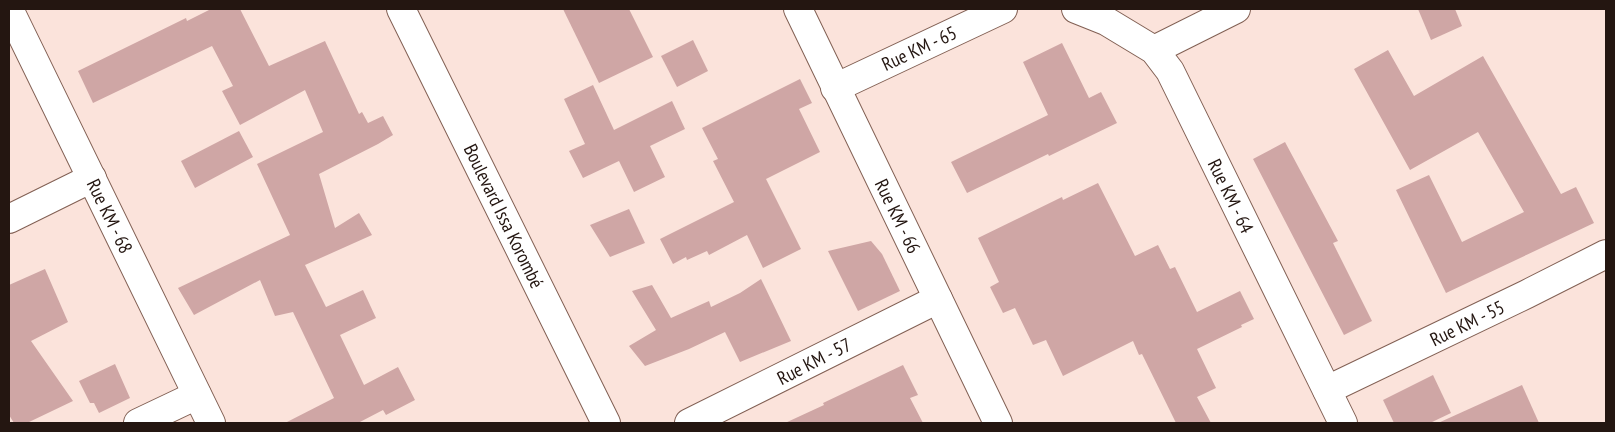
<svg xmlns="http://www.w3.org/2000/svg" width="1615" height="432" font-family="'PT Sans Narrow',sans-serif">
	<rect width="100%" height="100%" fill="#fbe3db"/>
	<g fill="#cfa6a5">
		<path d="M 211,9 L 240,9 L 269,66 L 325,41 L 359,114 L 362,112 L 368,123 L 383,116 L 393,135 L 378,144 L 319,174 L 335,228 L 359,213 L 372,235 L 305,265 L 326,307 L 363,290 L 376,318 L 340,335 L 364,385 L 398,367 L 415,400 L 386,415 L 383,410 L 358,423 L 285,423 L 334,398 L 293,312 L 275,316 L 260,280 L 194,315 L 178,288 L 290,235 L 257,164 L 323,132 L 305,90 L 240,125 L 222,91 L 233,86 L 212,46 L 93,103 L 78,71 L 186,18 L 187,21 Z"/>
		<path d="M 563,9 L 629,9 L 653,57 L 599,83 Z"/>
		<path d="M 1418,9 L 1455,9 L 1462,26 L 1431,40 Z"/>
		<path d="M 693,40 L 708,71 L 677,87 L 661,56 Z"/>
		<path d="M 1062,43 L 1089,98 L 1101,92 L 1117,123 L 1049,156 L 1048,154 L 967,193 L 951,162 L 1048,115 L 1023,62 Z"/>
		<path d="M 1388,50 L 1414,96 L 1483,56 L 1561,194 L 1576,187 L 1594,223 L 1446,293 L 1396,190 L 1429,175 L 1462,242 L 1524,212 L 1478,132 L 1410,170 L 1354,69 Z"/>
		<path d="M 800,79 L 812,103 L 799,109 L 820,152 L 766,179 L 801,249 L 763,268 L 747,235 L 709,255 L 707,251 L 687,260 L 686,257 L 673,264 L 660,239 L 734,202 L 713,161 L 718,159 L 702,128 Z"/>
		<path d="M 593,85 L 614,130 L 672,101 L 685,129 L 650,146 L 665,177 L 634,192 L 619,161 L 583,178 L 569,151 L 585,144 L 564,99 Z"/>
		<path d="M 239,131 L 253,157 L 195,188 L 181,161 Z"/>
		<path d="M 1285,142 L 1338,241 L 1333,243 L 1372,321 L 1344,335 L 1253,159 Z"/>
		<path d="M 1098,183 L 1135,256 L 1158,245 L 1170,269 L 1175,267 L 1197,312 L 1240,291 L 1254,319 L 1241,325 L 1242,327 L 1197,349 L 1216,388 L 1197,397 L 1211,423 L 1176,423 L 1142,354 L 1139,355 L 1133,341 L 1063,376 L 1046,340 L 1033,345 L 1015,308 L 1003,313 L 990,287 L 999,282 L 978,238 L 1062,197 L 1063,200 Z"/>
		<path d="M 629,209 L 645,243 L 610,257 L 590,225 Z"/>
		<path d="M 871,241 L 882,254 L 900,291 L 858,311 L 828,251 Z"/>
		<path d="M 45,269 L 68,322 L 31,341 L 73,401 L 27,423 L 14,423 L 9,415 L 9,285 Z"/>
		<path d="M 761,279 L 791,341 L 740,362 L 725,332 L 689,349 L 645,366 L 629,346 L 656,330 L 632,291 L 652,285 L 671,318 L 709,301 L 711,307 L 740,293 Z"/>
		<path d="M 115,364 L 130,398 L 99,413 L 94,403 L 90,403 L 79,381 Z"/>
		<path d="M 903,365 L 918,395 L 910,398 L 923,423 L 785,423 L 824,405 L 823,403 Z"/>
		<path d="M 1433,375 L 1451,413 L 1430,423 L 1394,423 L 1383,400 Z"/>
		<path d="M 1522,385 L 1539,423 L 1438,423 Z"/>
	</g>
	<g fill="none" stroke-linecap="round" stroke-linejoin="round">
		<defs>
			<g id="minor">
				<path d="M 9,9 L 211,423"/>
				<path d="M 798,9 L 998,423"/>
				<path d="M 1076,9 L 1106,21 L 1154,50 L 1170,71 L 1343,423"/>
				<path d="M 1154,50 L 1236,9"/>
				<path d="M 835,88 L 1003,9"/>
				<path d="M 9,219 L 92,178"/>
				<path d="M 1327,390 L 1527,294 L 1606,254"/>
				<path d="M 138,423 L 197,395"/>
				<path d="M 689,423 L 938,299"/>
			</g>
			<path id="tertiary" d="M 401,9 L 606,423"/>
		</defs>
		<use href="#minor" stroke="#826054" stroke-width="30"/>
		<use href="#tertiary" stroke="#826054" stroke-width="30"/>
		<use href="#minor" stroke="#fff" stroke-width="28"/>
		<use href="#tertiary" stroke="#fff" stroke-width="28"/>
	</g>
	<g text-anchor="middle" stroke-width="4" stroke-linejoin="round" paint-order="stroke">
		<g font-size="19" fill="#241611" stroke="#fff">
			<text transform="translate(919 48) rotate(-25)" y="7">Rue KM - 65</text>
			<text transform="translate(1231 196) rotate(64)" y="7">Rue KM - 64</text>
			<text transform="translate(110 216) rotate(64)" y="7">Rue KM - 68</text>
			<text transform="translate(504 216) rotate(64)" y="7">Boulevard Issa Korombé</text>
			<text transform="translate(898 216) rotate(64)" y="7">Rue KM - 66</text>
			<text transform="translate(1467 323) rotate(-26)" y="7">Rue KM - 55</text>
			<text transform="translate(814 361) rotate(-27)" y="7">Rue KM - 57</text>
		</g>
	</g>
	<rect width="1615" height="432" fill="none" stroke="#241611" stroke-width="20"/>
</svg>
